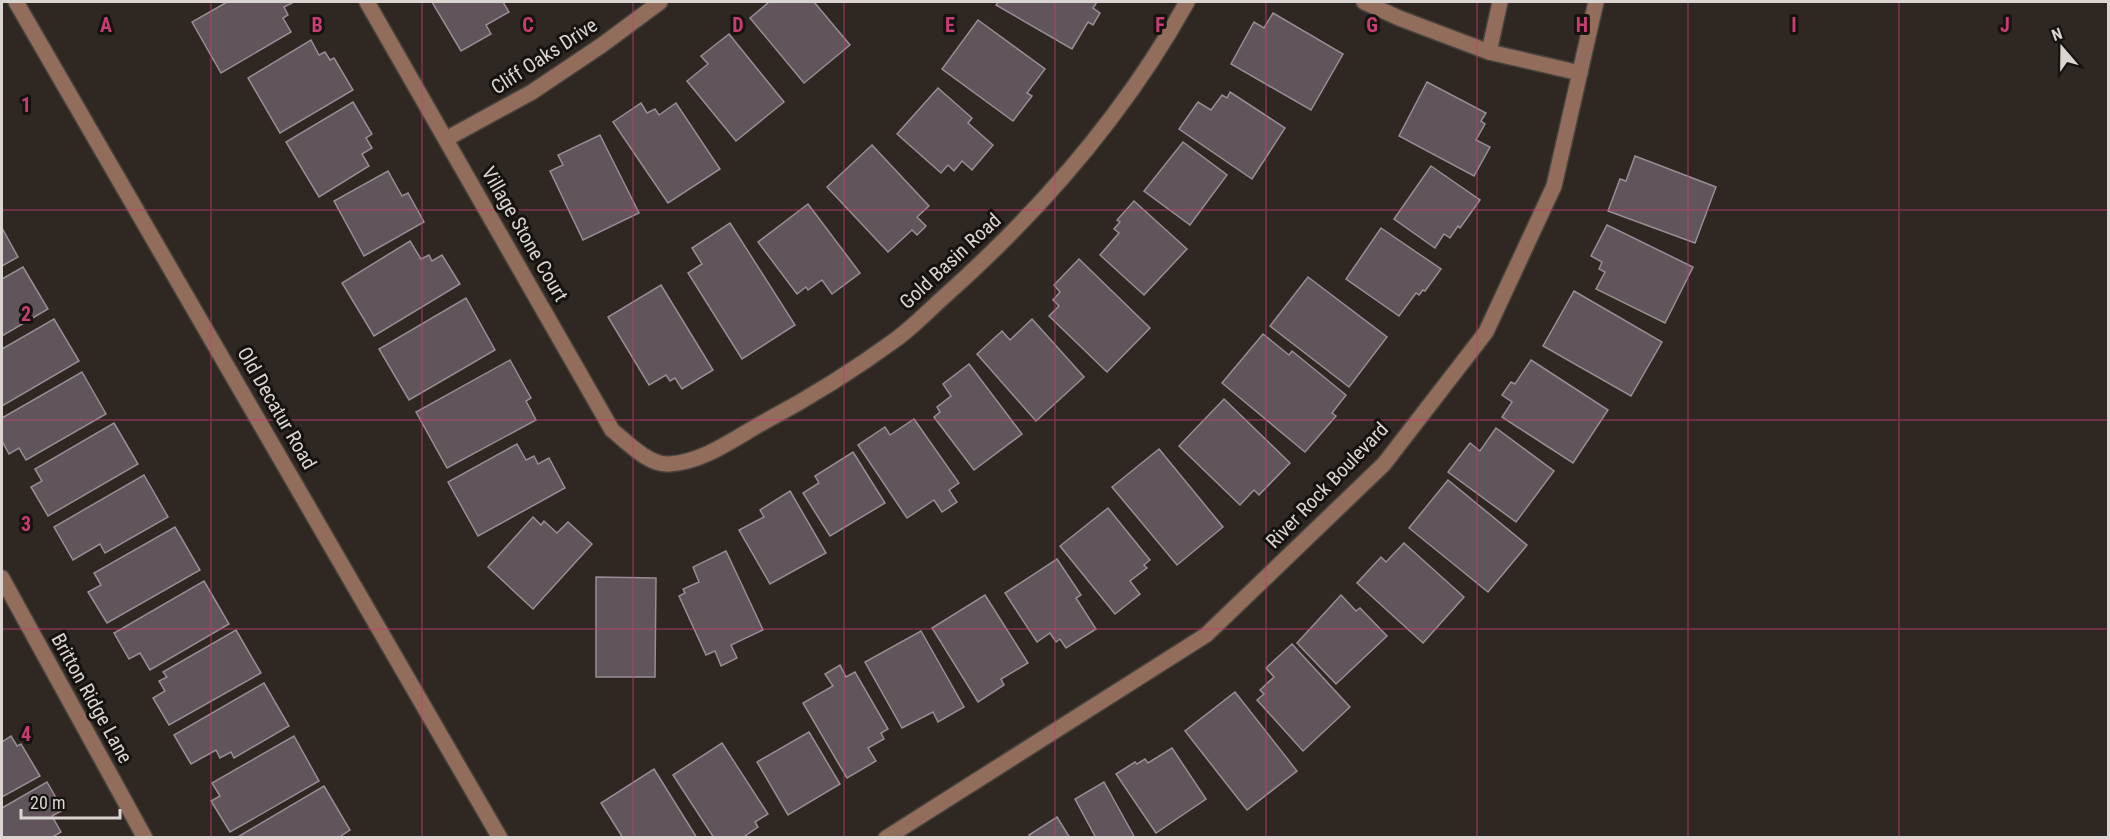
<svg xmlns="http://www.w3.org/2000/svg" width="2110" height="839" font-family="'Roboto Condensed',sans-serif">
	<rect width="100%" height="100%" fill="#2f2822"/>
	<g fill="#5f555b" stroke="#988d94" stroke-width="1.5">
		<path d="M 227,2 L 294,2 L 284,7 L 288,15 L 283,18 L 291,32 L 221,73 L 192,22 Z"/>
		<path d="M 432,2 L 503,2 L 509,12 L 486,25 L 491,34 L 461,51 Z"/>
		<path d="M 769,2 L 814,2 L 850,45 L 804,83 L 750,18 Z"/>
		<path d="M 998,2 L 1097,2 L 1093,8 L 1100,13 L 1093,25 L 1088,22 L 1072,49 L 996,5 Z"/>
		<path d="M 1273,13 L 1343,54 L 1311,110 L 1231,64 L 1254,22 L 1264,28 Z"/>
		<path d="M 978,20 L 1045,69 L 1027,93 L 1032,96 L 1013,121 L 942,69 Z"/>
		<path d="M 729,34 L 784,102 L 736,141 L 687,81 L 708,64 L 701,56 Z"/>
		<path d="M 311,40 L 319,55 L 325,52 L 330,60 L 334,58 L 353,90 L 280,133 L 248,78 Z"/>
		<path d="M 1427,82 L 1486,113 L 1481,121 L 1485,124 L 1476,140 L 1490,147 L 1474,176 L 1399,136 Z"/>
		<path d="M 938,88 L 972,118 L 968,123 L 993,145 L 972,170 L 962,161 L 954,171 L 948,165 L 941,173 L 897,134 Z"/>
		<path d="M 1230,92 L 1285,128 L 1252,179 L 1179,129 L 1198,102 L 1211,110 L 1222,95 L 1227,98 Z"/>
		<path d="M 353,102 L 372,134 L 366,138 L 372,148 L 362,154 L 369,166 L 319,197 L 286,142 Z"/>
		<path d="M 641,103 L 647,113 L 655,109 L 659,115 L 676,103 L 720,169 L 668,203 L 613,122 Z"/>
		<path d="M 600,135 L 639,213 L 583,240 L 550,171 L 563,165 L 558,155 Z"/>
		<path d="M 1183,142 L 1227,175 L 1190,225 L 1144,191 Z"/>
		<path d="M 872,145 L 929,206 L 917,217 L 926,226 L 917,235 L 912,230 L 888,252 L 827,187 Z"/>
		<path d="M 1635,156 L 1716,187 L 1695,243 L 1608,211 L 1620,179 L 1626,181 Z"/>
		<path d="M 1431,166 L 1480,200 L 1460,228 L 1458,226 L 1450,238 L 1444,234 L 1435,248 L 1394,219 Z"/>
		<path d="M 388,171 L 402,196 L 408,193 L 424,222 L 364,256 L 334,201 Z"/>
		<path d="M 1134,201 L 1187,249 L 1144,295 L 1100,255 L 1119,233 L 1114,229 L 1120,222 L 1117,220 Z"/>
		<path d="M 808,204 L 860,273 L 832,294 L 822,280 L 808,290 L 806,287 L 797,294 L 758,242 Z"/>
		<path d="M 730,223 L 795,325 L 742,359 L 688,273 L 702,264 L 692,248 Z"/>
		<path d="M 1607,225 L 1693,267 L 1665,323 L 1596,289 L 1605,272 L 1599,269 L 1602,262 L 1591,256 Z"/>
		<path d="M 2,228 L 18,257 L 2,266 Z"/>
		<path d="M 1381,228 L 1441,269 L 1425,291 L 1423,290 L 1419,295 L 1416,293 L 1399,316 L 1346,279 Z"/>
		<path d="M 410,241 L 421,259 L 429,255 L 432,261 L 442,255 L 460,284 L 374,336 L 342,283 Z"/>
		<path d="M 1079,259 L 1150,328 L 1107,372 L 1049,316 L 1059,306 L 1053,300 L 1060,292 L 1054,285 Z"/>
		<path d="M 23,267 L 48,309 L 2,336 L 2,279 Z"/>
		<path d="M 1308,277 L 1387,337 L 1349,387 L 1270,326 Z"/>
		<path d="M 661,285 L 713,370 L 682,389 L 675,378 L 670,381 L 666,375 L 649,385 L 608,317 Z"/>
		<path d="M 1574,291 L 1662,342 L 1631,396 L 1543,346 Z"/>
		<path d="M 466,298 L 495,350 L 409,400 L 379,349 Z"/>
		<path d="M 54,319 L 79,361 L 2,406 L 2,349 Z"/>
		<path d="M 1032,319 L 1084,377 L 1036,421 L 977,354 L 1002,331 L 1010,340 Z"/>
		<path d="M 1263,334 L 1289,355 L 1292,351 L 1346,395 L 1332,413 L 1336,416 L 1305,452 L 1222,383 Z"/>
		<path d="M 510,360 L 531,398 L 526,401 L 536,420 L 447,468 L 416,412 Z"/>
		<path d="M 1531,360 L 1608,410 L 1573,463 L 1502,417 L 1512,402 L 1502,395 L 1511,382 L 1515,384 Z"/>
		<path d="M 969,364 L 1022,434 L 974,470 L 934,417 L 940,412 L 937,407 L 951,396 L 943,384 Z"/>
		<path d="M 82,372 L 106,414 L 26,460 L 19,448 L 9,454 L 2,441 L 2,418 Z"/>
		<path d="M 1224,399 L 1290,463 L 1259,495 L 1254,490 L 1240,505 L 1179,446 Z"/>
		<path d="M 914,419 L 959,483 L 949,490 L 957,502 L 942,512 L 934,500 L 907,518 L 858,445 L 885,427 L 890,435 Z"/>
		<path d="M 114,423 L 138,464 L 48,516 L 31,487 L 42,481 L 35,469 Z"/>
		<path d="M 1496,428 L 1554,471 L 1516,522 L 1448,472 L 1470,443 L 1480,451 Z"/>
		<path d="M 517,444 L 526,460 L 534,456 L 538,464 L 549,458 L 565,488 L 478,536 L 448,482 Z"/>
		<path d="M 1159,449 L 1223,527 L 1177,565 L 1112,487 Z"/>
		<path d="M 853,452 L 885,503 L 830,536 L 803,493 L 819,483 L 815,476 Z"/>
		<path d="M 144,475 L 168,517 L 105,553 L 100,544 L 73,560 L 54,527 Z"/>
		<path d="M 1448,480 L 1527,545 L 1488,592 L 1409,528 Z"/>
		<path d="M 790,491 L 826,553 L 770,584 L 739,530 L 764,517 L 760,510 Z"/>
		<path d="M 1108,508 L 1150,560 L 1144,565 L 1147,568 L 1130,581 L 1140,594 L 1115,614 L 1060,546 Z"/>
		<path d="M 533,517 L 541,525 L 544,521 L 557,533 L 568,522 L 592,544 L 533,609 L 488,567 Z"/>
		<path d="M 175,527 L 200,570 L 107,623 L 88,592 L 101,585 L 94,573 Z"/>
		<path d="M 1404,543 L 1464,597 L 1423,643 L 1357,583 L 1381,557 L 1386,562 Z"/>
		<path d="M 726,551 L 763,630 L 731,645 L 737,658 L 721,666 L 715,651 L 706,655 L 679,596 L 685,593 L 683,589 L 699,582 L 693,567 Z"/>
		<path d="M 1057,559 L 1081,595 L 1076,598 L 1096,629 L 1066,648 L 1060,639 L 1056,642 L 1050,633 L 1037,642 L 1005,593 Z"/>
		<path d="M 596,577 L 656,578 L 655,677 L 596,677 Z"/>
		<path d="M 204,581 L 229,624 L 150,670 L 140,653 L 129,659 L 114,633 Z"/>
		<path d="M 985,595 L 1028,663 L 1001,679 L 1004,685 L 978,702 L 932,628 Z"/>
		<path d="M 1341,595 L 1356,611 L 1360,608 L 1387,636 L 1336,684 L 1297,643 Z"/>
		<path d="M 236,630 L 261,673 L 169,725 L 153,698 L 165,691 L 159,681 L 167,677 L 163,672 Z"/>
		<path d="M 921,631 L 964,707 L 938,722 L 933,712 L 902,728 L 865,662 Z"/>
		<path d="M 1292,644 L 1350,707 L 1303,751 L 1257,700 L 1264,694 L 1260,690 L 1274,677 L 1266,668 Z"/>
		<path d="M 840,665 L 846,677 L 855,672 L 888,729 L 881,733 L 884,739 L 868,748 L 876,761 L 847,778 L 803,703 L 833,686 L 825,674 Z"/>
		<path d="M 264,683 L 289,726 L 234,758 L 231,752 L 220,758 L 216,750 L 191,764 L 174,735 Z"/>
		<path d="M 1235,692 L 1297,771 L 1247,810 L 1185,731 Z"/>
		<path d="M 809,732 L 840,784 L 788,815 L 757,762 Z"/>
		<path d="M 11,736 L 17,746 L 21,744 L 40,776 L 2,797 L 2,742 Z"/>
		<path d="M 294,736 L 319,781 L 230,832 L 211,801 L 220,796 L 212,783 Z"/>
		<path d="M 722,743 L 768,814 L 755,822 L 758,827 L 742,838 L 714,838 L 673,775 Z"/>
		<path d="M 1172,748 L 1206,799 L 1156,833 L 1116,774 L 1135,762 L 1137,764 L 1145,759 L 1148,763 Z"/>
		<path d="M 654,769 L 697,838 L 623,838 L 601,803 Z"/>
		<path d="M 47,782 L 63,810 L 52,816 L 61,832 L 51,838 L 2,838 L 2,808 Z"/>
		<path d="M 1104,782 L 1135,838 L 1096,838 L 1075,799 Z"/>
		<path d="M 324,786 L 350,830 L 338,838 L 236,838 Z"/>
		<path d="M 1057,817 L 1070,838 L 1031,838 L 1029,835 Z"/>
	</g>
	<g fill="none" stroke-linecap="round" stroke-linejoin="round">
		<defs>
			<g id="minor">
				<path d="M 16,2 L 500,838"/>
				<path d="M 367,2 L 612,430 C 627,442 648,465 669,464 C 704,462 735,438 764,422 C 809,398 854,370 895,340 C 913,327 929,310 946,295 C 1040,211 1126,112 1187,2"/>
				<path d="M 1364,2 L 1399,18 L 1489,52 L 1580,73"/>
				<path d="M 1489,52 L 1500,2"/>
				<path d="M 446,139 L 532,92 L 602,45 L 660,2"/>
				<path d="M 2,578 L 145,838"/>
				<path d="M 886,838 L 1206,635 L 1384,464 L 1486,332 L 1554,186 L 1596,2"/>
			</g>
		</defs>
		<use href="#minor" stroke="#4a443e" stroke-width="18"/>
		<use href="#minor" stroke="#936d5c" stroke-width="15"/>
	</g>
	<path fill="none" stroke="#c73e73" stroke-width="1.5" stroke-opacity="0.55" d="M 211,2 L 211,838M 422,2 L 422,838M 633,2 L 633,838M 844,2 L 844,838M 1055,2 L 1055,838M 1266,2 L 1266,838M 1477,2 L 1477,838M 1688,2 L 1688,838M 1899,2 L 1899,838M 2,210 L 2108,210M 2,420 L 2108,420M 2,629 L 2108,629"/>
	<g text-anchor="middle" stroke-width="6" stroke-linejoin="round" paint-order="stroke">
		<g font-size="20" fill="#dad5d1" stroke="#15120f">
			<text transform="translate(544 56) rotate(-33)" y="7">Cliff Oaks Drive</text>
			<text transform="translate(525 234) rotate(60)" y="7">Village Stone Court</text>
			<text transform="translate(950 261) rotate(-43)" y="7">Gold Basin Road</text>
			<text transform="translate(277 408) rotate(60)" y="7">Old Decatur Road</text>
			<text transform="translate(1327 485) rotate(-46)" y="7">River Rock Boulevard</text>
			<text transform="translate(92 698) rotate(61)" y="7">Britton Ridge Lane</text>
		</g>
	</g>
	<g font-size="20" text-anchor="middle" font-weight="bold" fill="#c73e73" stroke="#15120f" stroke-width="6" stroke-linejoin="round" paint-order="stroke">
		<text x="106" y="32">A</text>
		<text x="317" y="32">B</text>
		<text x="528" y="32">C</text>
		<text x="738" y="32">D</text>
		<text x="950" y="32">E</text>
		<text x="1160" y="32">F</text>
		<text x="1372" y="32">G</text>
		<text x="1582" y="32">H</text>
		<text x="1794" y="32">I</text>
		<text x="2005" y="32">J</text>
		<text x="26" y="112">1</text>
		<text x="26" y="321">2</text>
		<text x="26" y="531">3</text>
		<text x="26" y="741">4</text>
	</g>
	<rect width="2110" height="839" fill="none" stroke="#dad5d1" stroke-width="6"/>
	<g transform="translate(2062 48) rotate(340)" stroke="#15120f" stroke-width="4.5" paint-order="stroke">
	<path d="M0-4.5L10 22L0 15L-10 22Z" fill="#dad5d1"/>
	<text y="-9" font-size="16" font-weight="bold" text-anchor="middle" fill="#dad5d1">N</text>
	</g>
	<path d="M21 809v9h99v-9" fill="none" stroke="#dad5d1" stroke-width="3"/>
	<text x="30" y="809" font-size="18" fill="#dad5d1" stroke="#15120f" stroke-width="4.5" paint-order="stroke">20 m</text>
</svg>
